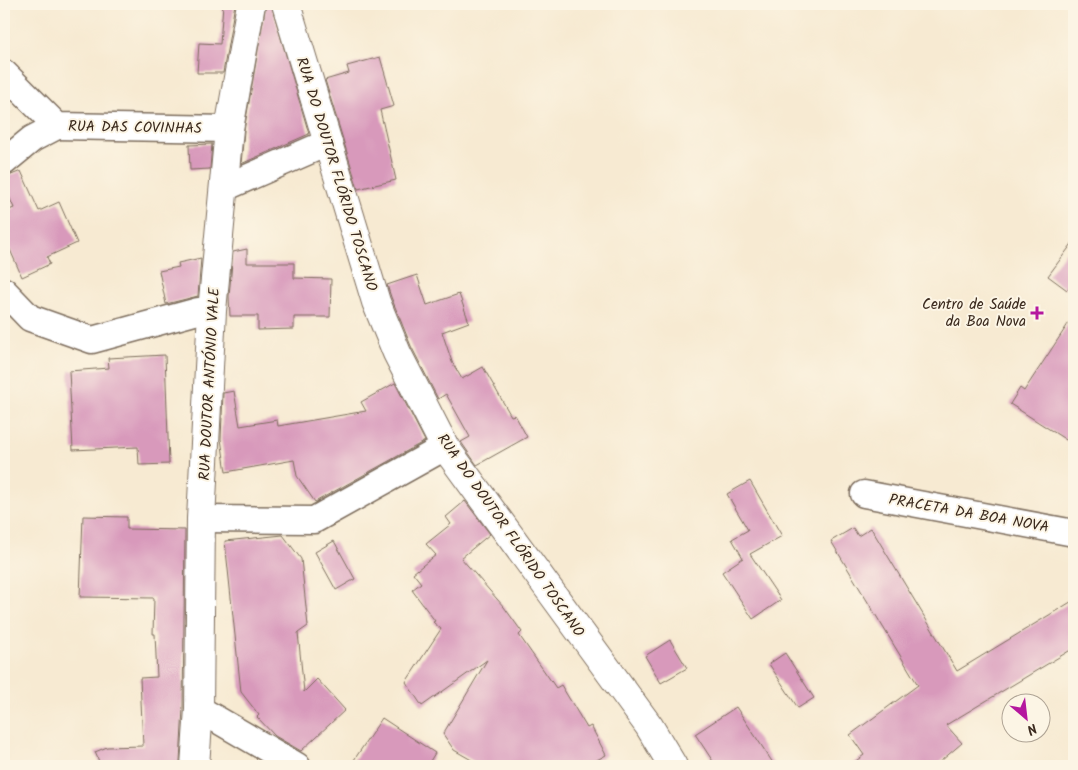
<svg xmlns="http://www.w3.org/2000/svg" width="1078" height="770" font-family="Kalam,sans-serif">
	<rect width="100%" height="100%" fill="#fcf5e5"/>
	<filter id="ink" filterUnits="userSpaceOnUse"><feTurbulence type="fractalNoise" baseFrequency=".02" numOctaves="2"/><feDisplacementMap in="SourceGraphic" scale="10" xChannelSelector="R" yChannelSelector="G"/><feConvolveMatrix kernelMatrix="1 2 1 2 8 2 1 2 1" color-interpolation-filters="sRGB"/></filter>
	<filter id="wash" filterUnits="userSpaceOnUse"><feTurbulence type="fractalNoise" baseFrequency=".0096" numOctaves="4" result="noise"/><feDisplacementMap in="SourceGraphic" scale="20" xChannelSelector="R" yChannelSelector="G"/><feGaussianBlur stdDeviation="1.12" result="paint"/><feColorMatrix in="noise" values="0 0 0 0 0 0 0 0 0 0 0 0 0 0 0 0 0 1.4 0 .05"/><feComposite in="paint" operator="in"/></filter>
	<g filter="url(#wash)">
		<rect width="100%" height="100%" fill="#f7ead2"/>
		<g id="blocks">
			<g fill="#d899bb">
				<path d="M 223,4 L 235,4 L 223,73 L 197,73 L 199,43 L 220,44 Z"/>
				<path d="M 266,4 L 271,4 L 309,134 L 241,164 L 244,131 Z"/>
				<path d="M 380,57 L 394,106 L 380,110 L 396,180 L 358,189 L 325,80 L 349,73 L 347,66 Z"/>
				<path d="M 212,144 L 210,169 L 190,170 L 189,145 Z"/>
				<path d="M 21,171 L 39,211 L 59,202 L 77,243 L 47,257 L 50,264 L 22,277 L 4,236 L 4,212 L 14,208 L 4,185 L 4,178 Z"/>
				<path d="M 1074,241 L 1074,280 L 1067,290 L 1048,276 Z"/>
				<path d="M 247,249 L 247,263 L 294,263 L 294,278 L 331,279 L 330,317 L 294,317 L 294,329 L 258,330 L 258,316 L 230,316 L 229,296 L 233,252 Z"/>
				<path d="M 201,258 L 198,296 L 166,304 L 159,271 L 179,267 L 178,263 Z"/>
				<path d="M 417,275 L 427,305 L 459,294 L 469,322 L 442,332 L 452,362 L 462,379 L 483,367 L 511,416 L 515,415 L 527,437 L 477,465 L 461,442 L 470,437 L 446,394 L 438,399 L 411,346 L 391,297 L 387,285 Z"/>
				<path d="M 1074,315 L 1074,445 L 1010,404 L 1020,388 L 1024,391 Z"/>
				<path d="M 165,355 L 169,464 L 139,465 L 138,447 L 73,450 L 69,371 L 109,368 L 108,358 Z"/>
				<path d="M 395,383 L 425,441 L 315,502 L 297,476 L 294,460 L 226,472 L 221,439 L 223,393 L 234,391 L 240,426 L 277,420 L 278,426 L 366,411 L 361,402 Z"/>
				<path d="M 750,481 L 782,536 L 750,554 L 781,600 L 753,619 L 722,572 L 743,558 L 732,539 L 748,530 L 727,494 Z"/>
				<path d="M 465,501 L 490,534 L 461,558 L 504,607 L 522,632 L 519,635 L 556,688 L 561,685 L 587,728 L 591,726 L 606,755 L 586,766 L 482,766 L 454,750 L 443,734 L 487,660 L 422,706 L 406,682 L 441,629 L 433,622 L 435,621 L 412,590 L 421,583 L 413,573 L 436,555 L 426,544 L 451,524 L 446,517 Z"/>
				<path d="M 83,516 L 127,517 L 127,529 L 185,530 L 183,708 L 180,762 L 170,766 L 101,766 L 95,752 L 107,747 L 143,746 L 140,678 L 157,677 L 155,634 L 153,634 L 154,598 L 80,597 Z"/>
				<path d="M 853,528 L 858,536 L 871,528 L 957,671 L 1074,600 L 1074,648 L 946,725 L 962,743 L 935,766 L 849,766 L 864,755 L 850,735 L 918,685 L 831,541 Z"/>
				<path d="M 283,535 L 301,559 L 308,626 L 298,633 L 304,692 L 317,679 L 345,710 L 301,751 L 275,736 L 257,717 L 259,715 L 241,692 L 225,541 Z"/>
				<path d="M 334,541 L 355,579 L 336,590 L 315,552 Z"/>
				<path d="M 670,640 L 687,668 L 661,683 L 645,656 Z"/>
				<path d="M 785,653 L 814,698 L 798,708 L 769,664 Z"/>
				<path d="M 736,707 L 775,766 L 716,766 L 695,734 Z"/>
				<path d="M 382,718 L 435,753 L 427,766 L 350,766 Z"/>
			</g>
		</g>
	</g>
	<g filter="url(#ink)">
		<use href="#blocks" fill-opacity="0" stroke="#7d6d5d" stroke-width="1"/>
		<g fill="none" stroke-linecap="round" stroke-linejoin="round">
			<defs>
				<g id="street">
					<path d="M 4,73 L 57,126 L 229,129"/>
					<path d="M 4,162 L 32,139 L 57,126"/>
					<path d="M 224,188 L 327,143"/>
					<path d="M 4,291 L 30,318 L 92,340 L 198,311 L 212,311"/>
					<path d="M 864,494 L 1074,533"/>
					<path d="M 201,519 L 314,520 L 445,447"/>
					<path d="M 199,709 L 297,766"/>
				</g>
				<g id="secondary">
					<path d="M 286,4 L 376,302 L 397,353 L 445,447 L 649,726 L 673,766"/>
					<path d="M 195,766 L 199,709 L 201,519 L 212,311 L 229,129 L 251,4"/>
				</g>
			</defs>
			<use href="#street" stroke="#7d6d5d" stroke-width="29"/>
			<use href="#secondary" stroke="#7d6d5d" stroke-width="30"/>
			<use href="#street" stroke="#fff" stroke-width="26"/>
			<use href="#secondary" stroke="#fff" stroke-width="28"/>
		</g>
	</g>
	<path fill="#b5179e" stroke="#fcf5e5" stroke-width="2" d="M1034.5 305.5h5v5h5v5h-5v5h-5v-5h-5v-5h5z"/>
	<g text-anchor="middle" stroke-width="4" stroke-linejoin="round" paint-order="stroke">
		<g font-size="15" fill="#3b2a1e" stroke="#fcf5e5">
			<text transform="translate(135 127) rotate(1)" y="5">RUA DAS COVINHAS</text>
			<text transform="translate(337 174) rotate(73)" y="5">RUA DO DOUTOR FLÓRIDO TOSCANO</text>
			<text transform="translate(209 384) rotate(-87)" y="5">RUA DOUTOR ANTÓNIO VALE</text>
			<text transform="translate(969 513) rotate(10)" y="5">PRACETA DA BOA NOVA</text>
			<text transform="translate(511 535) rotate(55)" y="5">RUA DO DOUTOR FLÓRIDO TOSCANO</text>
		</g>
		<g font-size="15" fill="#3b2a1e" stroke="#fcf5e5" text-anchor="end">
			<text x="1026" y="309">Centro de Saúde<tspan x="1026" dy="17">da Boa Nova</tspan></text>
		</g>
	</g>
	<rect width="1078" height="770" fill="none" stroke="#fcf5e5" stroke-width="20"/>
	<g transform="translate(1026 718) rotate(152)"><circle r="24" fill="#fcf5e5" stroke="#afa495"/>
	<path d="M0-4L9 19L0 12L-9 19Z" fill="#b5179e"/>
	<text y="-8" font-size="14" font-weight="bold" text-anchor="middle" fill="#3b2a1e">N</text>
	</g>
</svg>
